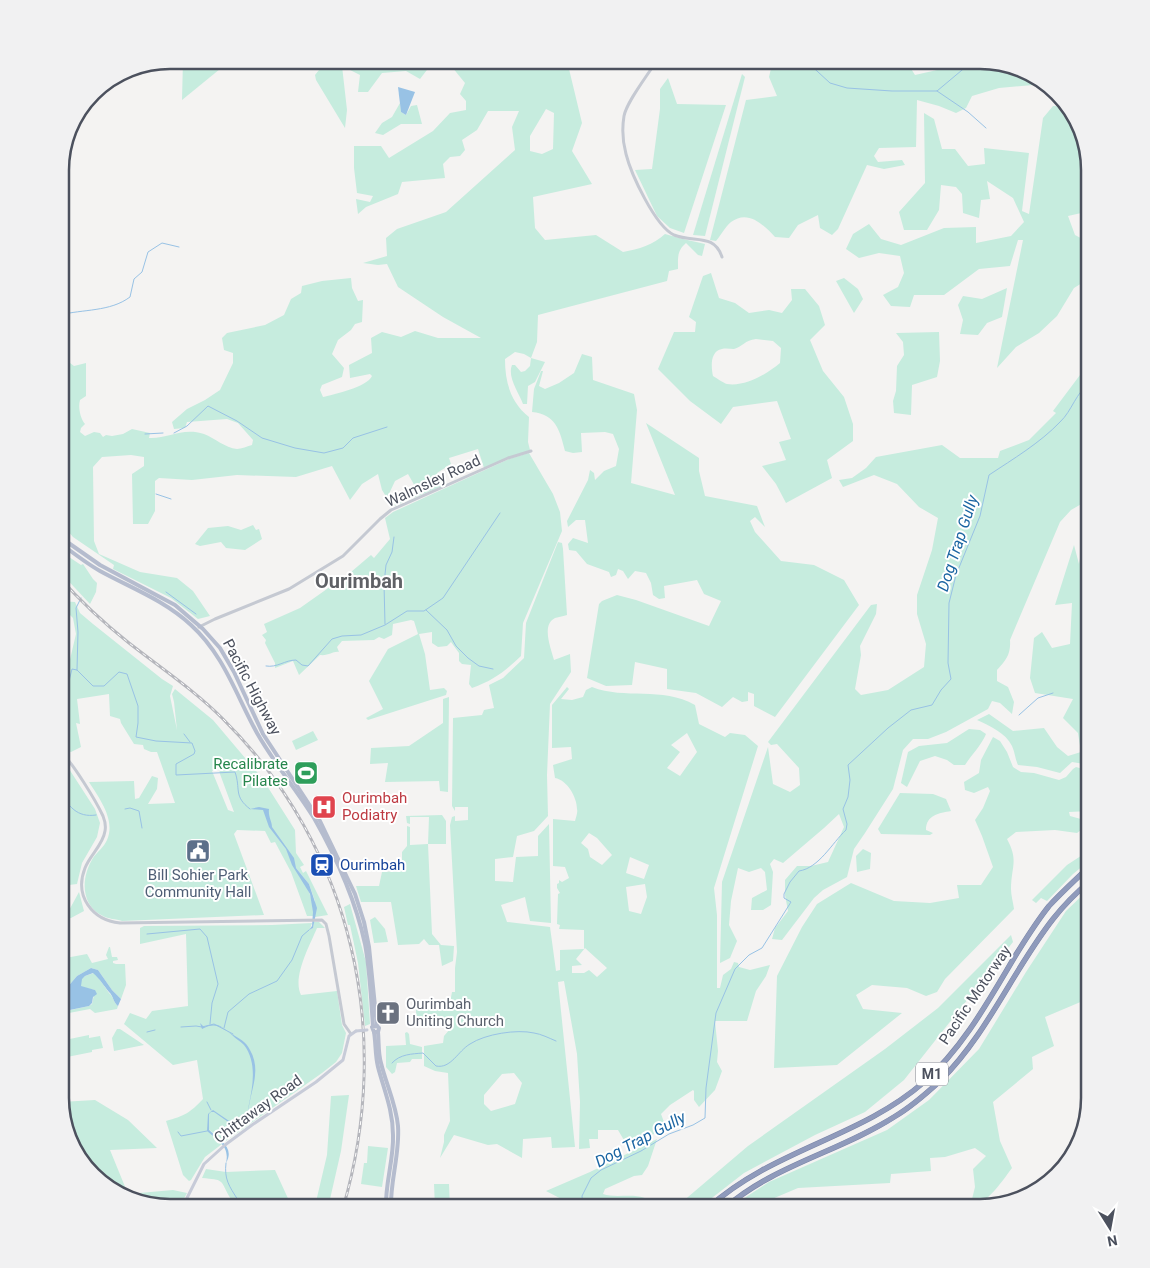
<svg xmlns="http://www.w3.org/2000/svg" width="1150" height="1268" font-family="Roboto,sans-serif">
	<rect width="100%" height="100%" fill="#f4f3f2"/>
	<g fill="#c6ecde" fill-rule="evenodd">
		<path d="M 183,60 L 231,60 L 182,100 Z"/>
		<path d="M 327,60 L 572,60 L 569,69 L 582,123 L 572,151 L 592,184 L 533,197 L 535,228 L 545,240 L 596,235 L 623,252 C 639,249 653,245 665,234 L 683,239 L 705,244 L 702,256 L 698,255 L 686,243 C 677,251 678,257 678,269 L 669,271 L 667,281 L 538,315 L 537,342 L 531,358 L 545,362 L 535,382 L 528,386 L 527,404 L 523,404 C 519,393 507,377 512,365 L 515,365 L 521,372 L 525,371 L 530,366 L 531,358 L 524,354 L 515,352 L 505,359 C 505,381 510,402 529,417 L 528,442 L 530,450 L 484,468 L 478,449 L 449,458 L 451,464 L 437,473 L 445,485 L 394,506 L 396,498 L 416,488 L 408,474 L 395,481 L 387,498 L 382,490 L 378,474 L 362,484 L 350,500 L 332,466 L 296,477 L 237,475 L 192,480 L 159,478 L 155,481 L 155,511 L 148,524 L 133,524 L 132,474 L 144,466 L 144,457 L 131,455 L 102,457 L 93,467 L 94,541 L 99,554 L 140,572 L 177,578 L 193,591 L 210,616 L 198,619 L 171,598 L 113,569 L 114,565 L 73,537 L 60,522 L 60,355 L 69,355 L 70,363 L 74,366 L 86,363 L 86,396 L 80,400 C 78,407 80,418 85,424 L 81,428 L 80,432 L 85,436 L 94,432 L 100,433 L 103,437 L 106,435 L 112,436 L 123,434 L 132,429 L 150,433 L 149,438 C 168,439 182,427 204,434 C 215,438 225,448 237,449 C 241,449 248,446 252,445 L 253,440 L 238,423 L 227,419 L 187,422 L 185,428 L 174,429 L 172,422 L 187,409 L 205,400 L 220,390 L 233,363 L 233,353 L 224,350 L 222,338 L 227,333 L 265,325 L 284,315 L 291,299 L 301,293 L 302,286 L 322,281 L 351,278 L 352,288 L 358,301 L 363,300 L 362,322 L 355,324 L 351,330 L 338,340 L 332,354 L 344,368 L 342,377 L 322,385 L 320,390 L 323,397 C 335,394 367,387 372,376 L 370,374 L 350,378 L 349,365 L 372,353 L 371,338 L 382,332 L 401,337 L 415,331 L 438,338 L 481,338 L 443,317 L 398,287 L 387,264 L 378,265 L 363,263 L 387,256 L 386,238 L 397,229 L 446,212 L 515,150 L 512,127 L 519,111 L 488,111 L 477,130 L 462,140 L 465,150 L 460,156 L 450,157 L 443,164 L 445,178 L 402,182 L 398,194 L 366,207 L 358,214 L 356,199 L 370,202 L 373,196 L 357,193 L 354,168 L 354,146 L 381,146 L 389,158 L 433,131 L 450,113 L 466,110 L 466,101 L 460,94 L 465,83 L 452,67 L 430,66 L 420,79 L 406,71 L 382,73 L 368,92 L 358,92 L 360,75 L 342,66 L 347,110 L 345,128 L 316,80 L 315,75 ZM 546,109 L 554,113 L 553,149 L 542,154 L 530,151 L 530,136 Z"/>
		<path d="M 773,60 L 910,60 L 908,64 L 915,75 L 937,70 L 950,60 L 987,60 L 1029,71 L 1045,84 L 999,88 L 972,96 L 966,108 L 956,113 L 939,106 L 917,100 L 916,147 L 879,148 L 874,156 L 878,162 L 902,160 L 905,165 L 884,169 L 867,165 L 838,229 L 832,235 L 820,228 L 818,215 L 798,225 L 789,238 L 775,237 C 764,225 748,209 731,222 C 725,227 721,235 716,241 L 710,240 L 746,100 L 777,96 L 769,77 Z"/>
		<path d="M 742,74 L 745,77 L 705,236 L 693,235 Z"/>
		<path d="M 668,78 L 677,104 L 726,105 L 684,233 L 670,228 L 657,216 L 635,170 L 652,169 L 660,109 L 660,89 Z"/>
		<path d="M 400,103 L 401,112 L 406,115 L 411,106 L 417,105 L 422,124 L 401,124 L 383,135 L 375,133 L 382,123 L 392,117 Z"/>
		<path d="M 1053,106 L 1068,107 L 1090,170 L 1090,211 L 1068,216 L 1075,235 L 1090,243 L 1090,278 L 1074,288 L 1057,316 L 1039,333 L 1016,347 L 997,368 L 1023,240 L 1018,240 L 1010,266 L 979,269 L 944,295 L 914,295 L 910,307 L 891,306 L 883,295 L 898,287 L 904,273 L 900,256 L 879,253 L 859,258 L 846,249 L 853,234 L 869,224 L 881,239 L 901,245 L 944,228 L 976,227 L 976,243 L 1011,236 L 1024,222 L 1013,198 L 987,181 L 990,199 L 981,200 L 979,218 L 963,213 L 962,194 L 956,187 L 941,185 L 939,210 L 927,230 L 904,230 L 899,212 L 925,183 L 924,113 L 934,119 L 942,149 L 955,149 L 968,166 L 985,164 L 984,148 L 1029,153 L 1022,211 L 1029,214 L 1043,118 Z"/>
		<path d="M 711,273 L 719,298 L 735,303 L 749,313 L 769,310 L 782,313 L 792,300 L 791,289 L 805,289 L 819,306 L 825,325 L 810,340 L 823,371 L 844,397 L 853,424 L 853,441 L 827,460 L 832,478 L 786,503 L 776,484 L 762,466 L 786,460 L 779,442 L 791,439 L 777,401 L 733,407 L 721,424 L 690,401 L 658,369 L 674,332 L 695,332 L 696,322 L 689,317 L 703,276 ZM 756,339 L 773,341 L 781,348 L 780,363 C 767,374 745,387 727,384 C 723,383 717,378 713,376 C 711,367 710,351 722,349 C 726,348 730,349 734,349 C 742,347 745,340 756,339 Z"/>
		<path d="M 844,278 L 858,289 L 863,299 L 854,313 L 836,281 Z"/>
		<path d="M 1007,288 L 1002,317 L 987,323 L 978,335 L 960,334 L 963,320 L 958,305 L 963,296 L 982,299 Z"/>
		<path d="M 939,332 L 940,361 L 937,377 L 912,385 L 911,415 L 894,413 L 893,401 L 896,391 L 897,366 L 904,355 L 903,342 L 896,333 Z"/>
		<path d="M 582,354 L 592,357 L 593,380 L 634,394 L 637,410 L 631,483 L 675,495 L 646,423 L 699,458 L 699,471 L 705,496 L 757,506 L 765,527 L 755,517 L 750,521 L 755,532 L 781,561 L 814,565 L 844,580 L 859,605 L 775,717 L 754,706 L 754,694 L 748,692 L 748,701 L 742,702 L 733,697 L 722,707 L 696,693 L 667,689 L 667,669 L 635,662 L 632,685 L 606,686 L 587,678 L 599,604 L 602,601 L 617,595 L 636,600 L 709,626 L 721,601 L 704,594 L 697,580 L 664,586 L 665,598 L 659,599 L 653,595 L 651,583 L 646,573 L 635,571 L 628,579 L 623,571 L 618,569 L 616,575 L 611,577 L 609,572 L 587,564 L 576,551 L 569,550 L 568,544 L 573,538 L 588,543 L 585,520 L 576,520 L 568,527 L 567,521 L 588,480 L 590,470 L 594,473 L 595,480 L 604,471 L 616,466 L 619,449 L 613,434 L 605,432 L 581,433 L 582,452 L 573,453 L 565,451 C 560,431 556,414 532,412 L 534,389 L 541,371 L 543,371 L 539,386 L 545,389 L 559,383 L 574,373 Z"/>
		<path d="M 1090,371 L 1090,499 L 1071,510 L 1060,522 L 1010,640 C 1011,654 1006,660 997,670 L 997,681 L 1008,687 L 1014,702 L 1012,714 L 1000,703 L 992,701 L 988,709 L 946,732 L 928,739 L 913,739 L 903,750 L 893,789 L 865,833 L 854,849 L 847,877 L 823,890 L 814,898 L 782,940 L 772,939 L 775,928 L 788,911 L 785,895 L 785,880 L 797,866 L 811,866 L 828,862 L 844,827 L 839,814 L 824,828 L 783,863 L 774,859 L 770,864 L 773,872 L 771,905 L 763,910 L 751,910 L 752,898 L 767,890 L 765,872 L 761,868 L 749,872 L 738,868 L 731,901 L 729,925 L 737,941 L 730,958 L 720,963 L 722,882 L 768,747 L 773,784 L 790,792 L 800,785 L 799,768 L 777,744 L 771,745 L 768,742 L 871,605 L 877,604 L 876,614 L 860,646 L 861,655 L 855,689 L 861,695 L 888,690 L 924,667 L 926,644 L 917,614 L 917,595 L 932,550 L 938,518 L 919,507 L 897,484 L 874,475 L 843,487 L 839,480 L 852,478 L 866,468 L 876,457 L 942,445 L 960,458 L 998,458 L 1000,451 L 1029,440 L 1056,413 L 1053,411 L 1080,375 Z"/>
		<path d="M 529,453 L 553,494 L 560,512 L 562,531 L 523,623 L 521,656 C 504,672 494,680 472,688 L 469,684 L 471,665 L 462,664 L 459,661 L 459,653 L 451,642 L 447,646 L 438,647 L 432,643 L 432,632 L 419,634 L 425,654 L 430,690 L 444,688 L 447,691 L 446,695 L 368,720 L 366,718 L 368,717 L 383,709 L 369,681 L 388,649 L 418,634 L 414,621 L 411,620 L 393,624 L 392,635 L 384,639 L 379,637 L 374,640 L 342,641 L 337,647 L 339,652 C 333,651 329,656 320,655 L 299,675 L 293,661 L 275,668 L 275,663 L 265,643 L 266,640 L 262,635 L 267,632 L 264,624 L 300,608 L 351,572 L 371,555 L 374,558 L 390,539 L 385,518 L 393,512 L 509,459 Z"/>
		<path d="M 253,525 L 256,530 L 259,529 L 262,539 L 245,550 L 226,548 L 221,542 L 200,546 L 195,544 L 208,528 L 228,526 L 241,530 Z"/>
		<path d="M 1090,539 L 1090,765 L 1072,762 L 1060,773 L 1037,767 L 1018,765 C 1015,759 1015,752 1012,746 C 1006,733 990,726 977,720 L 989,714 L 1013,731 L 1044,728 L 1057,747 L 1068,756 L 1081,752 L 1078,733 L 1063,718 L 1073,699 L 1035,693 L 1030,678 L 1034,638 L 1042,632 L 1052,648 L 1070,644 L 1072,603 L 1055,605 L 1074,545 L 1079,564 L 1083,541 Z"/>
		<path d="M 558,542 L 562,543 L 563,549 L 567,615 C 564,616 559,617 555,618 C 541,625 551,648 554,660 L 570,654 L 571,672 L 550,704 L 547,775 L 548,816 L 534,831 L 517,836 L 513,857 L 495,859 L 495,881 L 513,882 L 516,857 L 538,856 L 538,836 L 549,824 L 551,923 L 530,921 L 525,897 L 501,905 L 507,922 L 550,927 L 556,971 L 560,970 L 560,950 L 584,949 L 584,930 L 559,929 L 560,925 L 557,924 L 558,894 L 560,893 L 557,888 L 557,884 L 559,883 L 559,880 L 562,882 L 569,878 L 565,867 L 553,866 L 553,819 L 575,821 C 576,817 578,812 577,809 C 577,797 567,780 555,778 L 553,765 L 572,759 L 571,747 L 552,748 L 552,705 L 567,687 L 569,689 L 561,699 L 572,700 L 583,697 L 586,690 L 592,687 C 625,700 662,686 695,705 L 699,724 L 725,737 L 730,733 L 745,735 L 758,746 L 714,888 L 717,915 L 717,988 L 720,988 L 723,975 L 731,969 L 734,962 L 738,963 L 739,967 L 750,970 L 770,965 L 766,976 L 756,991 L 747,1021 L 715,1021 L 718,1051 L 717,1062 L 722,1071 L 715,1090 L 699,1107 L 694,1100 L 694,1091 L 693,1090 L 670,1105 L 661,1114 L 664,1122 L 676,1120 L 676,1123 L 628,1147 L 618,1130 L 598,1130 L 598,1139 L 589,1139 L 590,1148 L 579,1149 L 580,1102 L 577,1054 L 564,981 L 558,982 L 575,1147 L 552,1148 L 551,1137 L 523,1139 L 522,1158 L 497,1144 L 488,1145 L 454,1135 L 440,1158 L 444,1142 L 444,1135 L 450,1121 L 448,1073 L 435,1071 L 424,1066 L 424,1046 L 443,1043 L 444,1036 L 450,1029 L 448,1022 L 416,1017 L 416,1008 L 449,1008 L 452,992 L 455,992 L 455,968 L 457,952 L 450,825 L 452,817 L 455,816 L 455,821 L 468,820 L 468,807 L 455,807 L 455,811 L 452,806 L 453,718 L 482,715 L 484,710 L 494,708 L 489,685 L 503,678 L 524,658 L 526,623 ZM 687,733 L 697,752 L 680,776 L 667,768 L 680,752 L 671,745 ZM 589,833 L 597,838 L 612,855 L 602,865 L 590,857 L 588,849 L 581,843 ZM 630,857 L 649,865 L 644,879 L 626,873 ZM 645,884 L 647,897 L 641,914 L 629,911 L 626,887 ZM 585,948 L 607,968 L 597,977 L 589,970 L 584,973 L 572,973 L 572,966 L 582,965 L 576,959 ZM 514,1073 L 522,1083 L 515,1104 L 491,1111 L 484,1104 L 484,1095 L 502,1074 Z"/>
		<path d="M 60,551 L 81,565 L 83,564 L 93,579 L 97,583 L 96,592 L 90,604 L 60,572 Z"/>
		<path d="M 60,601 L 75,602 L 80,613 L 93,624 L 162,679 L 173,686 L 170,696 L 177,730 L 174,702 L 172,694 L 175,689 L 213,720 L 262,778 L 295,830 L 296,853 L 304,865 L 300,867 L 303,873 L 306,871 L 328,915 L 315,917 L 315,901 L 309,884 L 296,868 C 298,874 300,877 304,882 C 310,892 314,904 313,916 L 307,916 L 291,872 L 275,842 L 271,843 L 265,831 L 237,830 L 234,834 L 264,915 L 122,921 C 116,919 108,919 103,916 C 80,905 81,877 93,858 C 97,852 104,847 107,840 C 116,820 99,798 89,782 L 134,781 L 135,799 L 139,798 L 152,776 L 158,778 L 157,789 L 148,804 L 175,803 L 157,752 L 151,752 L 144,749 L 143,745 L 134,744 L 121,723 L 120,719 L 110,716 L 109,694 L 77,699 L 80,724 L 76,723 L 81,747 L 71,752 L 60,748 L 60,684 L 68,668 L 76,634 L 73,618 L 62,607 ZM 219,768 L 220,774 L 234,812 L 228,810 L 212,771 Z"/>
		<path d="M 449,697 L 448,792 L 440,791 L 439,781 L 385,782 L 388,763 L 370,764 L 371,748 L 409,746 L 443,723 L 443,699 Z"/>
		<path d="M 969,729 L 980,730 L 986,734 C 981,746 972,754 965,765 L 954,765 L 947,760 L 935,756 L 920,761 L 907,787 L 901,783 L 908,752 L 919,746 L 947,743 Z"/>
		<path d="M 313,731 L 318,740 L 296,750 L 292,741 Z"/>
		<path d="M 993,737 L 1000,741 L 1007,752 L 1013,767 L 1021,772 L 1034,773 L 1059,780 L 1066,777 L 1073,769 L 1076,767 L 1090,771 L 1090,811 L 1069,812 L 1070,816 L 1088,821 L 1088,825 L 1077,833 L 1055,830 L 1016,832 L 1007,839 C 1019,861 1011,867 1011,889 C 1011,895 1013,902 1014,909 L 945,979 L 937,992 L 926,996 L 907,988 L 872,985 L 856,995 L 863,1009 L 902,1013 L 837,1065 L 774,1068 L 777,976 L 802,927 L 817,904 L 851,883 L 894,901 L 930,903 L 959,898 L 957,885 L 981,885 L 993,867 L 982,836 L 975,820 L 983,808 L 990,791 L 988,787 L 974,793 L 965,790 L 964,782 L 979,773 L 981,760 Z"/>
		<path d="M 60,755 L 95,809 L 100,823 L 97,837 L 82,863 L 77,884 L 69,885 L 60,909 Z"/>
		<path d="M 900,793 L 933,794 L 946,799 L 951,811 C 939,813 926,815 926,830 L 933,833 L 930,835 L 881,834 L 878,829 Z"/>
		<path d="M 442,815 L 446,821 L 446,844 L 428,844 L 432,934 L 441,945 L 454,946 L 453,961 L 442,966 L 439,945 L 429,945 L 424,939 L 419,944 L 398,945 L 391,902 L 361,902 L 356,886 L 379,886 L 382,872 L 402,871 L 402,852 L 407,846 L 407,826 L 410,827 L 410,845 L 428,844 L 429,817 L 410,817 L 410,824 L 407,823 L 406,816 Z"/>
		<path d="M 863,849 L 871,853 L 870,869 L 857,872 L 856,856 Z"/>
		<path d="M 1090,850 L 1090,860 L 1073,874 L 1047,901 L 1041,898 L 1036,903 L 1032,900 L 1067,865 Z"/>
		<path d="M 1090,888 L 1090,998 L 1045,1017 L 1054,1046 L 1032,1057 L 1033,1069 L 993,1102 L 1000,1141 L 1012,1168 C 1000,1184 985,1208 963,1208 L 971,1203 L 975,1187 L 973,1169 L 986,1156 L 975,1148 L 945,1157 L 930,1158 L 931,1171 L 891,1174 L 890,1183 L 798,1188 L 772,1199 L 775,1208 L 734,1208 L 746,1197 L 769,1182 L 887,1130 L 929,1100 L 979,1049 L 1026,972 L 1066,911 Z"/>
		<path d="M 79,892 L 84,911 L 71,918 L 60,919 L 60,913 L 67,914 Z"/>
		<path d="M 350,904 L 366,962 L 370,1024 L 365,1026 L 358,963 L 350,925 L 348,925 L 344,907 Z"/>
		<path d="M 375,917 L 385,929 L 388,942 L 374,943 L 370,920 Z"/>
		<path d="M 314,922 L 319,922 L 325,928 L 317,928 C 310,945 292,977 301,995 L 337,991 L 342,1025 L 346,1033 L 342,1053 L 336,1062 L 322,1073 L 223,1143 L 208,1128 L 222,1144 L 205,1157 L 191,1180 L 189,1181 L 183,1175 L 166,1121 C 184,1116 190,1113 203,1099 L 197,1060 L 173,1065 L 124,1024 L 130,1013 L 146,1019 L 152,1011 L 188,1006 L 186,934 L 140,944 L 140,928 L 144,926 L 272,925 L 312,923 L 310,929 L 313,928 Z"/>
		<path d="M 1011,935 L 1013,942 L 904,1080 L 865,1112 L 815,1135 L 744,1173 L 699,1208 L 675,1208 L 748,1146 L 885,1049 L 938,1008 Z"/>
		<path d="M 109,947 L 110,947 L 112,957 L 117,957 L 118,960 L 113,961 L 113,963 L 116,964 L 125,964 L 126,985 L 121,999 L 112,990 L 98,970 L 91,968 L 77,976 L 60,996 L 60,959 L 87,954 L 92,963 L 108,959 L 106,955 Z"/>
		<path d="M 94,973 C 100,979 104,986 109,993 C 114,997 113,1002 118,1006 L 117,1009 L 95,1013 L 90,1009 L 69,1013 L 69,1017 L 60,1019 L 60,1009 L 66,1011 L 89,1006 L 92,1004 L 95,990 L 81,987 L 81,979 L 85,976 Z"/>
		<path d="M 117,1029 L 120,1029 L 144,1045 L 114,1051 L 112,1038 Z"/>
		<path d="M 407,1032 L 409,1034 L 410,1044 L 422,1047 L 422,1059 L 412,1059 L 410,1062 L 397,1063 L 395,1072 L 392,1074 L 386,1067 L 386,1046 L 406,1045 L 405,1033 Z"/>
		<path d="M 89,1035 L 89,1038 L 100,1036 L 103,1048 L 92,1050 L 92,1052 L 62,1058 L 60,1041 Z"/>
		<path d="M 349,1095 L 341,1151 L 328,1208 L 240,1208 C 237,1205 231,1200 229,1196 C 220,1179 224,1180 202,1178 L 206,1169 L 226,1172 L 275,1170 L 291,1205 L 315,1206 L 327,1155 L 331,1096 Z"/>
		<path d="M 95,1100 L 128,1120 L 157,1148 L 110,1150 L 128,1194 L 173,1190 L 187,1193 L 179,1208 L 170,1208 L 122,1197 L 83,1165 L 61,1102 Z"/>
		<path d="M 657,1139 L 648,1166 L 642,1175 L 634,1176 L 605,1189 L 603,1194 C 620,1200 645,1188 655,1208 L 573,1208 L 573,1205 L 546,1191 L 590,1172 Z"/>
		<path d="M 368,1146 L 388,1148 L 382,1187 L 361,1184 L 364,1163 L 367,1163 Z"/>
		<path d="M 434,1184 L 449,1184 L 450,1208 L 435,1208 Z"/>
	</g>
	<g fill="#98c2e5">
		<path d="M 398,87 L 415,92 L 406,115 L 401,112 Z"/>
		<path d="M 259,807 L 269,809 C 268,817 272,821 272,827 L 294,858 L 296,868 L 309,884 L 317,908 L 313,928 L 309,930 L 312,926 L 313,912 L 310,894 L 292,865 L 286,849 L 269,827 L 263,810 L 250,809 Z"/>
		<path d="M 91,968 L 98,970 L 112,990 L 121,999 L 118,1006 C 113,1002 114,997 109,992 C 104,986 100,979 93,973 L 85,976 L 82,979 L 81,986 L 95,990 L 97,994 L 93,997 L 92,1003 L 89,1006 L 65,1011 L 60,1009 L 60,996 L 77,976 Z"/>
		<path d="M 200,1023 L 204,1027 C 217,1022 219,1025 230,1033 C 238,1038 246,1041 250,1050 C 261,1069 252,1087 249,1106 C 247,1115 248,1130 234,1126 L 214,1112 L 211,1112 L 209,1114 L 209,1130 C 220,1141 235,1147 226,1163 C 230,1146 218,1141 207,1131 L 208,1114 L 213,1110 L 238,1127 C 248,1123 247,1114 249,1104 C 253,1085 257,1062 244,1045 C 240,1041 236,1039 232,1035 C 222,1026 214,1022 202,1029 Z"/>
	</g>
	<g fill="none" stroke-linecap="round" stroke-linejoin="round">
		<g stroke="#98c2e5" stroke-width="1">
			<path d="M 805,60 L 830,83 L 847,88 L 892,91 L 937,91 L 974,60"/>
			<path d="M 974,62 L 988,60"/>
			<path d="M 937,91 L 968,112 L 986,128"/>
			<path d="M 60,315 C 83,309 110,312 130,297 L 134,279 L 142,272 L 148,252 L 162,243 L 179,247"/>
			<path d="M 174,433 L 187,426 L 208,406 L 237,421 L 262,438 L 295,448 L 324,453 L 343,448 L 353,438 L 387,427"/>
			<path d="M 145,434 L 163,433"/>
			<path d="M 156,494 L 171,499"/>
			<path d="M 166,592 L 196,614"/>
			<path d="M 426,610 L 447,630 L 456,646 L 468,658 L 479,666 L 493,669"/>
			<path d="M 385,624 L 384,584 L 386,565 L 392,552 L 394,537"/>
			<path d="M 266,666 C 277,668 285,660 296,660 L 302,665 L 308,666 L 332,639 L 342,636 L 361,635 L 385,625 L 407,611 L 424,611 L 443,598 L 500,513"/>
			<path d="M 77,670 L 78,632 L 76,608 L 81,598"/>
			<path d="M 60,697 L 69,681 L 72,669 L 77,670 L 93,686 L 104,686 L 119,672 L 127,674 L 138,706 L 138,723 L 136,737 L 156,741 L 192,743 L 195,751 L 194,754 L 176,764 L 176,775 L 235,772 C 241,789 233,796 250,809"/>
			<path d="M 1019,715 L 1038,698 L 1053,693"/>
			<path d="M 184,734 L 190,742"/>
			<path d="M 60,791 C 68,806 77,818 96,815"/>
			<path d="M 125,809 L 130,808 L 139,811 L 142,828"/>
			<path d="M 147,934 L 200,929 L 207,937 L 218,984 L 212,1003 L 210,1024"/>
			<path d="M 181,1027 L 196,1026 L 202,1027 L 214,1024 L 233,1034"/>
			<path d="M 224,1028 L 228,1012 L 249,994 L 277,981 L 292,960 L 302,936 L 309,930"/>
			<path d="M 147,1032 L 155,1030"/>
			<path d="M 392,1063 C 400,1054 412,1054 423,1053 L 436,1066 C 451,1069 458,1051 470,1044 C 485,1034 517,1029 534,1033 C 541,1034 549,1038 556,1041"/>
			<path d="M 207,1102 L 211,1110"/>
			<path d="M 178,1132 L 181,1136 L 207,1131"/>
			<path d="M 226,1163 C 224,1179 229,1186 238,1200 L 252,1203 L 255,1208"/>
			<path d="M 583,1208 L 582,1196 L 591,1178 L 601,1170 L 641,1151 L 669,1134 L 693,1125 L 705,1118 L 706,1088 L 716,1013 L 735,969 L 749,955 L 762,948 L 791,902 L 784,898 L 784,894 L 790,882 L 799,871 C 819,868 832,843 846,830 L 847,824 L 843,809 L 848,797 L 850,780 L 848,765 L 888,728 L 911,710 L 932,705 L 941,690 L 951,679 L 948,663 L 949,603 L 956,575 L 980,516 L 989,475 C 1013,459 1040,443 1060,422 C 1072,411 1076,392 1090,383"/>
			<path d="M 621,1208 L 626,1208"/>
		</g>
		<defs>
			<g id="motorway">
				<path d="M 708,1208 C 773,1149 860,1138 924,1082 C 964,1047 990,998 1017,953 C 1027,937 1037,921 1049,906 C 1062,892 1076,879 1090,866"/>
				<path d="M 725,1208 C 774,1165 839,1152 894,1117 C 911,1107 927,1093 941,1080 C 988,1033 1013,970 1053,919 C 1064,905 1077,892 1090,881"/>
			</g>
		</defs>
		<use href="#motorway" stroke="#7a85a7" stroke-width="5.5"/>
		<g stroke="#c5c9d2" stroke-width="3">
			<path d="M 657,60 C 648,75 627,101 624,116 C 622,128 623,143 626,154 C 631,174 655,226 674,235 C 694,243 714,233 722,257"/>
			<path d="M 199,627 L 215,619 L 289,589 L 343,556 L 380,519 L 391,510 L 508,458 L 531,451"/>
			<path d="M 60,752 C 71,759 97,803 103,816 C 105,821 106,826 105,831 C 103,845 90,855 85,868 C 74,896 92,920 120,923 L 322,920 L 326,924 L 329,936 L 344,1024 L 351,1034"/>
		</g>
		<path stroke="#c7cbd8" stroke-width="3" d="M 182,1208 L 204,1164 L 225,1145 L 252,1125 L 316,1082 L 343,1060 L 349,1036 L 356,1031"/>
		<g stroke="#b5bcce" stroke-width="4">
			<path d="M 60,537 L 100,565 L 175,605 L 203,629 L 220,648 L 234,672 L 263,734 L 320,821 L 355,894 L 364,922 L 369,947 L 377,1026 L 379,1028 L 378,1032 L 374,1032 L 372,1027 L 377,1026"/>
			<path d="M 60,543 C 73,553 86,563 100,571 C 131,588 164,600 191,625 C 224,655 236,695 257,733 C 274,763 296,789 314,818 C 335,855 356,902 365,944 C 370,971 371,999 373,1026"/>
			<path d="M 374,1032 C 376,1044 375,1055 378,1067 C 384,1090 393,1110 393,1135 C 394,1159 385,1183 386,1208"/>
			<path d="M 378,1032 C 379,1042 378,1053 381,1063 C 386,1084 396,1104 398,1126 C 400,1154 390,1181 391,1208"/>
		</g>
		<use href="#motorway" stroke="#8f9abb" stroke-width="4.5"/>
		<defs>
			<path id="rail" d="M 60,578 C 81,602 104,623 129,643 C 161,668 194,690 223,719 C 353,848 394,1034 343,1208"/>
		</defs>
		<use href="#rail" stroke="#b5b6bc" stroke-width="3"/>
		<use href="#rail" stroke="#fff" stroke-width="1" stroke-dasharray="4" stroke-linecap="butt"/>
		<path stroke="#c7cbd8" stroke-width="3" d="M 356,1031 L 367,1030"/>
	</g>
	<defs>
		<symbol id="stadium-square" viewBox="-11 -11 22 22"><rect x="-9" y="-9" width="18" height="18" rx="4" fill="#2e9e5b" stroke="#fff"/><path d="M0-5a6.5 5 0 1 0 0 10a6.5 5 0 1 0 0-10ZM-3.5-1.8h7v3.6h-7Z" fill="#fff"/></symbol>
		<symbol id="hospital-square" viewBox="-11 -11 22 22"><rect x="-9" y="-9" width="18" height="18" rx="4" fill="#e0444e" stroke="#fff"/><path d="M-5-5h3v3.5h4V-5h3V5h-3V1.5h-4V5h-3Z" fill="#fff"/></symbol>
		<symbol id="civic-square" viewBox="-11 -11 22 22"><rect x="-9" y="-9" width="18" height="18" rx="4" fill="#5c6f8a" stroke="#fff"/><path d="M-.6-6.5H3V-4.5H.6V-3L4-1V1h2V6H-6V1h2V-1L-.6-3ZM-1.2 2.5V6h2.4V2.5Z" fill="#fff"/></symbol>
		<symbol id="station-square" viewBox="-11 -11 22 22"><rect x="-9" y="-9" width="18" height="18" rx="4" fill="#1a4fb4" stroke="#fff"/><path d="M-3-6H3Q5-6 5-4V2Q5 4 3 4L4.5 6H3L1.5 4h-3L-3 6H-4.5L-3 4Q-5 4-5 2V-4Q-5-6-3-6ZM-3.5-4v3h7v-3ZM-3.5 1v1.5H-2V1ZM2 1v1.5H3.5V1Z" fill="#fff"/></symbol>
		<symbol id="church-square" viewBox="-11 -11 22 22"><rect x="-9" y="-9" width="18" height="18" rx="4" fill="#6b7280" stroke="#fff"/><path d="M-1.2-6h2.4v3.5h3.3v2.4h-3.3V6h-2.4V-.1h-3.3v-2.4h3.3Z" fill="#fff"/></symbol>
	</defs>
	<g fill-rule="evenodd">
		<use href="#stadium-square" x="292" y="759" width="28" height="28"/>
		<use href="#hospital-square" x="310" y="793" width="28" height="28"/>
		<use href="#civic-square" x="184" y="837" width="28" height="28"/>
		<use href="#station-square" x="308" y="851" width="28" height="28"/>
		<use href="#church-square" x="374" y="999" width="28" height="28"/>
	</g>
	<g text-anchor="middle" stroke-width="4" stroke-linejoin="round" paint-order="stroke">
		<rect fill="#fff" stroke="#82858e" stroke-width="1" x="916" y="1062.5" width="32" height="23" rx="4"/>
		<g font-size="14" font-weight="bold" fill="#4c515e">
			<text x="932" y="1079">M1</text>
		</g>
		<g font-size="15" fill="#4c515e" stroke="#fff">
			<text transform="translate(433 481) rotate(-25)" y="5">Walmsley Road</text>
			<text transform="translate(252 687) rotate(62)" y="5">Pacific Highway</text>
			<text transform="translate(975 995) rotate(-56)" y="5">Pacific Motorway</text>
			<text transform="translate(258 1109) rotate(-36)" y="5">Chittaway Road</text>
		</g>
		<g font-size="15" fill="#27864d" stroke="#fff" text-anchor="end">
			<text x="288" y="769">Recalibrate<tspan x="288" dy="17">Pilates</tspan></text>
		</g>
		<g font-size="15" fill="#be3a42" stroke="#fff" text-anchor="start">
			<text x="342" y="803">Ourimbah<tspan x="342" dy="17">Podiatry</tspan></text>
		</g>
		<g font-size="15" fill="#164399" stroke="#fff" text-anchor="start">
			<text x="340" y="870">Ourimbah</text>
		</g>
		<g font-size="15" fill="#4e5e75" stroke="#fff">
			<text x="198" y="880">Bill Sohier Park<tspan x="198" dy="17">Community Hall</tspan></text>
		</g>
		<g font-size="15" fill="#5b616d" stroke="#fff" text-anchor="start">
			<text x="406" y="1009">Ourimbah<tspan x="406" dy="17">Uniting Church</tspan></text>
		</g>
		<g font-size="16" font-style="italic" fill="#1b65a2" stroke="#fff">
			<text transform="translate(957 543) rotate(-72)" y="6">Dog Trap Gully</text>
			<text transform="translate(640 1139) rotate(-28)" y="6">Dog Trap Gully</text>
		</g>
		<g font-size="20" font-weight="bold" fill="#5f6166" stroke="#fff">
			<text x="359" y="588">Ourimbah</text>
		</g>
	</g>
	<path d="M0 0H1150V1268H0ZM170 69H980A101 101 0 0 1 1081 170V1098A101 101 0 0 1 980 1199H170A101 101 0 0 1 69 1098V170A101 101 0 0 1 170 69Z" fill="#f1f1f2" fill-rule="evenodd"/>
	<path fill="none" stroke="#4c515e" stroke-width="2.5" d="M170 69H980A101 101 0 0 1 1081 170V1098A101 101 0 0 1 980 1199H170A101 101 0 0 1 69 1098V170A101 101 0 0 1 170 69Z"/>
	<g transform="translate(1110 1228) rotate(169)" stroke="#ffffff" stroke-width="4" paint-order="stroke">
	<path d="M0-4L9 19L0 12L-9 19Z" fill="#4c515e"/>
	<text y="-8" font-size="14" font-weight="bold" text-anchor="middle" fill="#4c515e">N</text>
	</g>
</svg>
